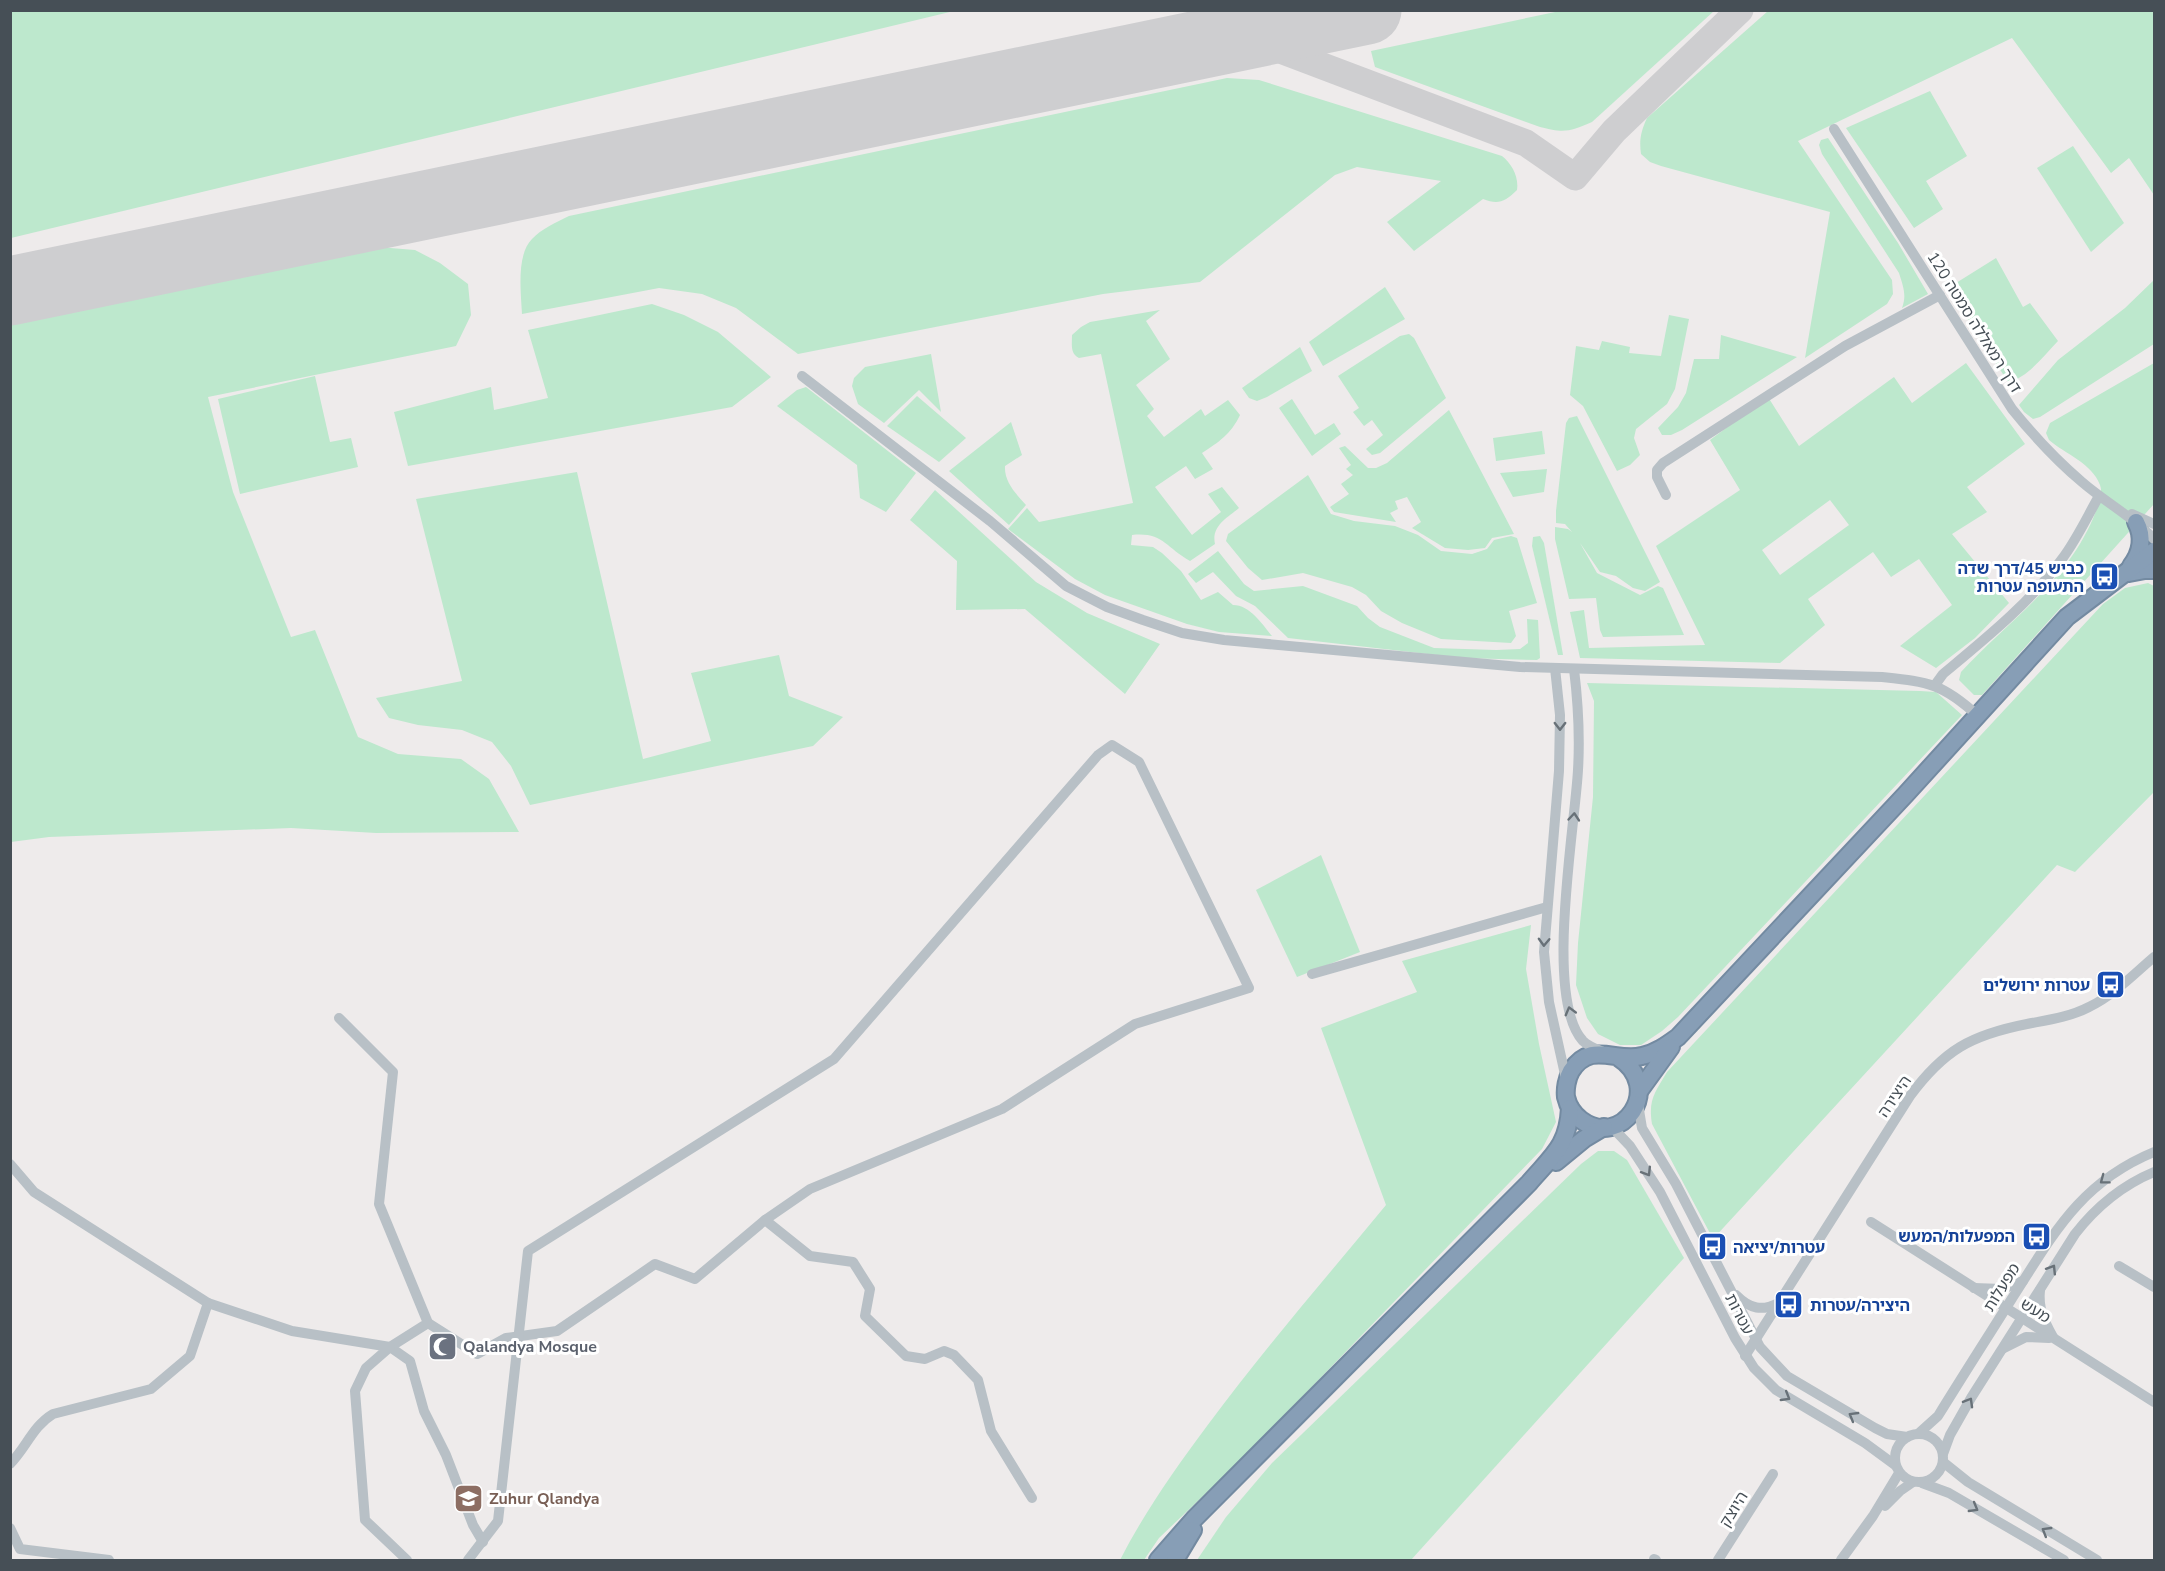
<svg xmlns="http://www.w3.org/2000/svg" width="2165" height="1571" font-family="'Nunito Sans','Noto Sans Hebrew',sans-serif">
	<rect width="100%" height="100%" fill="#eeebeb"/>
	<g fill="#bde8cd" fill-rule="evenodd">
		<path d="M 11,10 L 954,10 L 954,11 L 11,238 Z"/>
		<path d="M 1560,11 L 1714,11 L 1592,122 C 1570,132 1563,133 1540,127 L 1375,67 L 1371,51 Z"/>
		<path d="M 1768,11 L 2154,11 L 2154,195 L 2129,158 L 2111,173 L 2012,38 L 1798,141 L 1892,280 L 1893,294 L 1887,304 L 1805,358 L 1830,212 L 1661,166 L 1650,162 L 1641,154 C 1639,140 1641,131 1647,118 Z"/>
		<path d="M 1227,78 L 1259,80 L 1502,156 C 1512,164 1519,177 1517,190 C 1505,202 1498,205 1483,199 L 1414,251 L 1387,222 L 1441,181 L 1357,167 L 1335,175 L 1200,282 L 1103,294 L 798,354 L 736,308 L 702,294 L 659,288 L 522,314 C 521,293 516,255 532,239 C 541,229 557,222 569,216 Z"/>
		<path d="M 1930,91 L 1967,156 L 1926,181 L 1943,209 L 1914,228 L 1846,128 Z"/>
		<path d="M 1828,138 L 1898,243 L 1928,294 L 1902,308 C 1907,295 1903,286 1899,273 L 1822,154 L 1819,145 L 1821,140 Z"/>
		<path d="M 2073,146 L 2124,223 L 2091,252 L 2037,168 Z"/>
		<path d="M 378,247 L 415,250 L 440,263 L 468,284 L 471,315 L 456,346 L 208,397 L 233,492 L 291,637 L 315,630 L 358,737 L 398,754 L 461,759 L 489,779 L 519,832 L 376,833 L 291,828 L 49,837 L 11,842 L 11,324 Z"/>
		<path d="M 1996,258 L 2023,307 L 2030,303 L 2058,341 C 2044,355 2028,378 2008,382 L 1948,288 Z"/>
		<path d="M 2154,280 L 2154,344 L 2040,417 L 2033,419 L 2024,412 L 2019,405 L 2058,360 L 2125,308 Z"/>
		<path d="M 1385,287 L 1405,319 L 1323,366 L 1309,342 Z"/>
		<path d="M 652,304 L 684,315 L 718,332 L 771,377 L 732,407 L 408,466 L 394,412 L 491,387 L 494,410 L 548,398 L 528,330 Z"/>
		<path d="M 1160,310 L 1146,321 L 1170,359 L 1136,385 L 1154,409 L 1147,416 L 1164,437 L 1201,409 L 1205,416 L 1228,400 L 1240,415 C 1231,434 1219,442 1202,453 L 1213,469 L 1195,479 L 1186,466 L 1155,487 L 1192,535 L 1221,512 L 1208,494 L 1222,487 L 1239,508 C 1227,518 1211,526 1215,544 L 1190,561 C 1165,547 1163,532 1132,535 L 1131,545 L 1153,547 L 1162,553 L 1181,571 L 1201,600 L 1218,592 L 1233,605 C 1250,605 1262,624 1272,636 L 1219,632 L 1187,624 L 1105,595 L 1075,579 L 1008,529 L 1027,508 L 1039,522 L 1133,503 L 1101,354 L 1079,358 C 1070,353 1072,345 1072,335 L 1081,327 L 1090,322 Z"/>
		<path d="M 1669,315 L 1689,319 L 1675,389 L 1667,404 L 1636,429 L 1634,438 L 1640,455 L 1630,465 L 1617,471 L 1583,406 L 1570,395 L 1576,346 L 1599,350 L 1602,341 L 1630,347 L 1629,353 L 1661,356 Z"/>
		<path d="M 1409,334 L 1414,338 L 1446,398 L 1380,453 L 1372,455 L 1366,449 L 1383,435 L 1372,420 L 1364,426 L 1353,412 L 1359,408 L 1338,376 L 1400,336 Z"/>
		<path d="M 1721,335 L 1797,357 L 1682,430 L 1671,435 L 1662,435 L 1658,428 L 1678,407 L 1686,393 L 1694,359 L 1719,359 Z"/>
		<path d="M 1300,347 L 1312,371 L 1267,397 L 1257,401 L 1249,398 L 1242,388 Z"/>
		<path d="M 931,354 L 941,412 L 919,390 L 884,423 L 858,404 L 852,386 L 854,378 L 865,367 Z"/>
		<path d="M 1966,363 L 2025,444 L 1967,487 L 1987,512 L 1952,534 L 2009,603 L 1975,638 L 1936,668 L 1900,646 L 1952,605 L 1919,559 L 1891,577 L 1873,552 L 1808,599 L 1825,625 L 1780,663 L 1580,658 L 1570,612 L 1584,610 L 1589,648 L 1705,645 L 1656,546 L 1740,490 L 1710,440 L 1768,397 L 1799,446 L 1894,377 L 1912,403 ZM 1830,500 L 1849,525 L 1780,575 L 1762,550 Z"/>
		<path d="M 2154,363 L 2154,504 L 1982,695 L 1974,695 L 1959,680 L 1961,672 C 2009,620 2070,580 2096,511 C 2099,503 2103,493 2100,485 C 2092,463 2065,454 2049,440 L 2046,433 L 2050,423 Z"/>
		<path d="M 315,376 L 330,442 L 351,438 L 358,467 L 240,494 L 218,399 Z"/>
		<path d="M 806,387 L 916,473 L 886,512 L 860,498 L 857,465 L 777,406 L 797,390 Z"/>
		<path d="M 917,396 L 966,438 L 939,462 L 887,426 Z"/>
		<path d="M 1292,399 L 1315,435 L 1334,423 L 1341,434 L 1312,456 L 1279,408 Z"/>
		<path d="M 1449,410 L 1514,534 L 1492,538 L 1485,548 L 1468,550 L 1445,548 L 1412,528 L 1421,522 L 1407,497 L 1395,501 L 1398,509 L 1390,513 L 1396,522 L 1334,512 L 1330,507 L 1349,494 L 1341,484 L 1353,475 L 1346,469 L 1351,465 L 1339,448 L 1345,446 L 1368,468 L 1376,468 L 1387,463 Z"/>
		<path d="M 1577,416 L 1660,582 L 1645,591 L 1633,588 L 1616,576 L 1600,572 L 1580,543 L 1597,573 L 1640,595 L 1658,586 L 1663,588 L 1684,635 L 1603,637 L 1600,630 L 1596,598 L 1569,599 L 1555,539 L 1555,527 L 1568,529 L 1572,532 L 1565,524 L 1556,523 L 1556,511 L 1566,423 L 1569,418 Z"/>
		<path d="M 1011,422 L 1022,455 L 1005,466 C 1004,482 1016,494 1026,505 L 1009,525 L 949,471 Z"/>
		<path d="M 1542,431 L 1545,454 L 1496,461 L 1493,438 Z"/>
		<path d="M 1547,469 L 1544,492 L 1513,497 L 1500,473 Z"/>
		<path d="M 577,472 L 643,759 L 711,741 L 691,673 L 779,655 L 789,696 L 843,717 L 813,746 L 530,805 L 511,766 L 492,742 L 462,730 L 418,725 L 389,718 L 376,698 L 462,681 L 416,499 Z"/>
		<path d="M 1308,475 L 1331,514 L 1354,521 L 1395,526 L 1418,535 L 1441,551 L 1472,554 L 1487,549 L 1494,540 L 1511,536 L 1517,538 L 1537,603 L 1509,611 L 1516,636 L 1511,643 L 1441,639 L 1402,623 L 1381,611 L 1366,595 L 1352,587 L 1303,573 L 1262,580 L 1248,568 L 1226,541 L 1228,534 Z"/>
		<path d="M 935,490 L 1036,582 L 1087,613 L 1160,644 L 1125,694 L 1025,609 L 956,610 L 957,561 L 910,520 Z"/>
		<path d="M 1540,536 L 1544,543 L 1563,655 L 1558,655 L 1557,651 L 1532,546 L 1533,537 Z"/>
		<path d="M 1218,551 L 1244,584 L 1254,591 L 1303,586 L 1357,606 L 1368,618 L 1380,627 L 1434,648 L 1496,650 L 1520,649 L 1528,643 L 1527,619 L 1538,620 L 1540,658 L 1537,660 L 1463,658 L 1288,638 L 1255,606 L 1236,596 L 1213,572 L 1196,583 L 1188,574 Z"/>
		<path d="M 2148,583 L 2154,586 L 2154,792 L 2075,872 L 2057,865 L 1713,1239 L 1652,1124 C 1648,1100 1655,1092 1667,1072 L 2103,604 L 2125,588 Z"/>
		<path d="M 1587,683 L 1920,691 L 1936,692 L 1962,715 L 1678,1017 L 1662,1031 L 1641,1045 L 1620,1045 L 1598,1034 L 1587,1018 L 1576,985 L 1578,943 L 1593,797 L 1594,701 Z"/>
		<path d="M 1321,855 L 1360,952 L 1297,977 L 1256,890 Z"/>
		<path d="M 1531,925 L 1526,969 L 1539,1044 L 1556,1122 L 1542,1149 L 1243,1458 L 1159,1538 L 1144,1560 L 1120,1560 C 1144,1513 1175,1469 1207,1426 C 1263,1350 1326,1278 1386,1205 L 1321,1028 L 1417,992 L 1402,961 Z"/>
		<path d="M 1598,1151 L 1614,1151 L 1627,1160 L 1684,1258 L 1411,1560 L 1197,1560 L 1226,1517 L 1272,1463 L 1581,1164 Z"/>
	</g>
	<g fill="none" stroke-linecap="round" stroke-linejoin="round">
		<path stroke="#ceced0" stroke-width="27" d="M 1246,37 L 1526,143 L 1575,177 L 1614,131 L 1740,10"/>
		<path stroke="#ceced0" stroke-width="69" d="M 10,291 L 1367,10"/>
		<defs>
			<g id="highway">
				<path d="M 2131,566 C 2141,553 2144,537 2136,522"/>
				<path d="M 2129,573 L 2145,570 L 2154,570"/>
				<path d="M 1618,1057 C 1666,1088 1621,1150 1581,1120 C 1573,1114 1568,1106 1566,1097 C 1565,1089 1567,1078 1571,1071 C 1591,1040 1616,1063 1642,1056 C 1656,1053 1667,1045 1678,1037 L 1906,794 L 2067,617 L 2154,551"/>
				<path d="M 1640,1090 L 1671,1047"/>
				<path d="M 1556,1162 L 1584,1139 L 1604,1127"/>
				<path d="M 1158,1560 L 1194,1519 L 1529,1183 C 1553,1155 1568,1146 1570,1108"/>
				<path d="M 1175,1560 L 1193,1530"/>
			</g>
		</defs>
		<use href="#highway" stroke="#738aa1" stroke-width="20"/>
		<g stroke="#b8c0c6" stroke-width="10">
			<path d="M 1834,129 L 2012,409 C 2033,435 2056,460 2082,482 C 2105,502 2133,517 2154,539"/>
			<path d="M 802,376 L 990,521 L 1066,586 L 1107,607 L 1143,620 L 1182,633 L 1224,640 L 1520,667 L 1882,677 C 1928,682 1942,683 1978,716"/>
			<path d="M 1666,495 L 1657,477 L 1657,470 L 1663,463 L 1845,346 L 1940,295"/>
			<path d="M 2132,514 L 2154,524"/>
			<path d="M 1555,668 L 1560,715 L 1559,771 L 1544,952 L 1549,1002 L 1566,1079"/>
			<path d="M 1574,669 C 1578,702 1580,736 1578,770 C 1575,827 1544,999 1583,1041 C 1588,1046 1596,1049 1603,1052"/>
			<path d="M 1935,685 L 1943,674 C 1985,639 2030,603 2062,559 C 2077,539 2087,517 2099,496"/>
			<path d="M 1312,974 L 1547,907"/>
			<path d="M 339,1018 L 393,1072 L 379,1204 L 428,1323 L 390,1347 L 410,1361 L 424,1411 L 446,1455 L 473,1525 L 483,1542"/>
			<path d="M 1638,1104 L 1642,1128 L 1676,1184 L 1760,1347 L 1787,1376 L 1875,1428 L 1887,1434 L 1907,1437"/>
			<path d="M 1611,1126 L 1630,1146 L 1660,1192 L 1735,1338 L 1754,1368 L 1776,1390 L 1865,1443 L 1895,1465"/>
			<path d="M 10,1164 L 34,1192 L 208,1303 L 190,1356 L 151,1389 L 53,1414 C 33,1426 26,1448 10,1464"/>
			<path d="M 1871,1222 L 2154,1402"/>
			<path d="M 2119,1266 L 2154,1287"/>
			<path d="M 1974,1288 L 2002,1289 L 2023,1281"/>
			<path d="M 2040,1290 C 2038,1308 2044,1321 2053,1337"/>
			<path d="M 1736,1295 C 1750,1309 1762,1312 1780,1302"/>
			<path d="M 208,1303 L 292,1331 L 390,1347 L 366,1368 L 355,1391 L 365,1520 L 407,1560"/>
			<path d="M 428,1323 L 477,1354 L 506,1338 L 557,1331 L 655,1264 L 695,1279 L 765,1220 L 810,1256 L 853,1262 L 870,1289 L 865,1316 L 906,1356 L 925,1359 L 944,1351 L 954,1355 L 978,1380 L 991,1431 L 1032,1498"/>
			<path d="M 2004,1348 L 2026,1337 L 2049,1338"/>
			<path d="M 1745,1356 L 1910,1096 C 1944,1050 1971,1035 2027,1024 C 2048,1020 2070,1017 2089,1007 C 2114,995 2134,974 2154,957"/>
			<circle cx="1919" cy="1458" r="24"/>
			<path d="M 1918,1434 L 1938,1416 C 1962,1377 1987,1338 2011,1300 C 2053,1235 2079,1183 2154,1152"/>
			<path d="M 1943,1454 L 1950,1435 L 1971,1398 L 2075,1234 C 2096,1207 2123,1185 2154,1172"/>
			<path d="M 1943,1462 L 1968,1482 L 2097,1560"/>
			<path d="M 1922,1483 L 1949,1493 L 2064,1560"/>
			<path d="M 1885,1506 L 1900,1491 L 1913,1482"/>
			<path d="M 10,1528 L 20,1549 L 109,1560"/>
			<path d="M 1654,1559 L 1656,1560"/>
			<path d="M 468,1560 L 498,1521 L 528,1251 L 834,1059 L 1098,755 L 1112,745 L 1139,762 L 1249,988 L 1135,1024 L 1002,1109 L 810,1189 L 765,1220"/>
			<path d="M 1718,1560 L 1773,1474"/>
			<path d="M 1841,1560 L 1873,1516 L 1899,1473"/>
		</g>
		<use href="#highway" stroke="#879eb6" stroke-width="16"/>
	</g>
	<defs><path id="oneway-chevron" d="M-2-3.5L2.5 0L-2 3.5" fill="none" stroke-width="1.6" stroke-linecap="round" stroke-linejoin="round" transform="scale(1.5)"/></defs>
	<g stroke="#687178">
		<use href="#oneway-chevron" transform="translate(1560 726) rotate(90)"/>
		<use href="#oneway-chevron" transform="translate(1574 817) rotate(-85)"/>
		<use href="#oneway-chevron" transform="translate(1544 942) rotate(92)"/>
		<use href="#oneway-chevron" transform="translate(1570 1011) rotate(-105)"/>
		<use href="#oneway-chevron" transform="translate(1647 1172) rotate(58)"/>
		<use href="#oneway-chevron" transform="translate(2104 1180) rotate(143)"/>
		<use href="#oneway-chevron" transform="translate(2052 1269) rotate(-58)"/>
		<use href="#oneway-chevron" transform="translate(1786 1397) rotate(31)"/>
		<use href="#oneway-chevron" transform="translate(1969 1402) rotate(-60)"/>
		<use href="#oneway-chevron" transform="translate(1853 1416) rotate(-150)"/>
		<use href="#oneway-chevron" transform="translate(1974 1508) rotate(30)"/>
		<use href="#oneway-chevron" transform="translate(2046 1531) rotate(-149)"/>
	</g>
	<defs>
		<symbol id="bus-square" viewBox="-11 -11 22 22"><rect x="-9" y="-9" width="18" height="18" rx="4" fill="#1a4fb4" stroke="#fff"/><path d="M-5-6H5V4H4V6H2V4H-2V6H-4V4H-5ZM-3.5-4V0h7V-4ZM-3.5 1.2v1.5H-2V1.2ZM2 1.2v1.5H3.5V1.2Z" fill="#fff"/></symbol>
		<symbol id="mosque-square" viewBox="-11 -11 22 22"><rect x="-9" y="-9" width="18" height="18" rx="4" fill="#6b7280" stroke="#fff"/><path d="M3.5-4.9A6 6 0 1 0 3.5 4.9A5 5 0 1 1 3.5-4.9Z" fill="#fff"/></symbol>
		<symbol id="school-square" viewBox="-11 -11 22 22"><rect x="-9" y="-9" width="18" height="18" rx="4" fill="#8d6e63" stroke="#fff"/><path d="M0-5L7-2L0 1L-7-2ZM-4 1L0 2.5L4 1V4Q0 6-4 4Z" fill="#fff"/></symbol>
	</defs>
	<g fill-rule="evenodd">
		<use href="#bus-square" x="2088" y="560" width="33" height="33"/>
		<use href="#bus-square" x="2094" y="968" width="33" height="33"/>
		<use href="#bus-square" x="2020" y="1220" width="33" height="33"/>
		<use href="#bus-square" x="1696" y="1230" width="33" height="33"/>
		<use href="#bus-square" x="1772" y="1288" width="33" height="33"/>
		<use href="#mosque-square" x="426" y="1330" width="33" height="33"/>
		<use href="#school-square" x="452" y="1482" width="33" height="33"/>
	</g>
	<g text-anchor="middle" stroke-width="6" stroke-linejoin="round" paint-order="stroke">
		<g font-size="16" fill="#464f56" stroke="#fff">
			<text transform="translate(1975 322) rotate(58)" y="6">דרך רמאללה סמטה 120</text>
			<text transform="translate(1894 1096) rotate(-56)" y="6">היצירה</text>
			<text transform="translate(2001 1287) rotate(-58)" y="6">מפעלות</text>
			<text transform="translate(2036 1310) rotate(32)" y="6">מעש</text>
			<text transform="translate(1740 1314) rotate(63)" y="6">עטרות</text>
			<text transform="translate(1733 1509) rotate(-58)" y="6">היוצק</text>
		</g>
		<g font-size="16" font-weight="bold" fill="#164399" stroke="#fff" text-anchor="end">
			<text x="2084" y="574">כביש 45/דרך שדה<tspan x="2084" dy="18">התעופה עטרות</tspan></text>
			<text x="2090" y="991">עטרות ירושלים</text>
			<text x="2015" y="1242">המפעלות/המעש</text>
			<text x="1733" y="1253" text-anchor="start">עטרות/יציאה</text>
			<text x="1810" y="1311" text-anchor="start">היצירה/עטרות</text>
		</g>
		<g font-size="16" font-weight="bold" fill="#5b616d" stroke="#fff" text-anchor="start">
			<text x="463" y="1352">Qalandya Mosque</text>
		</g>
		<g font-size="16" font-weight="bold" fill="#785e54" stroke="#fff" text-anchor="start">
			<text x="489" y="1504">Zuhur Qlandya</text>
		</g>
	</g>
	<rect width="2165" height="1571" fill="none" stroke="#464f56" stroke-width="24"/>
</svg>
